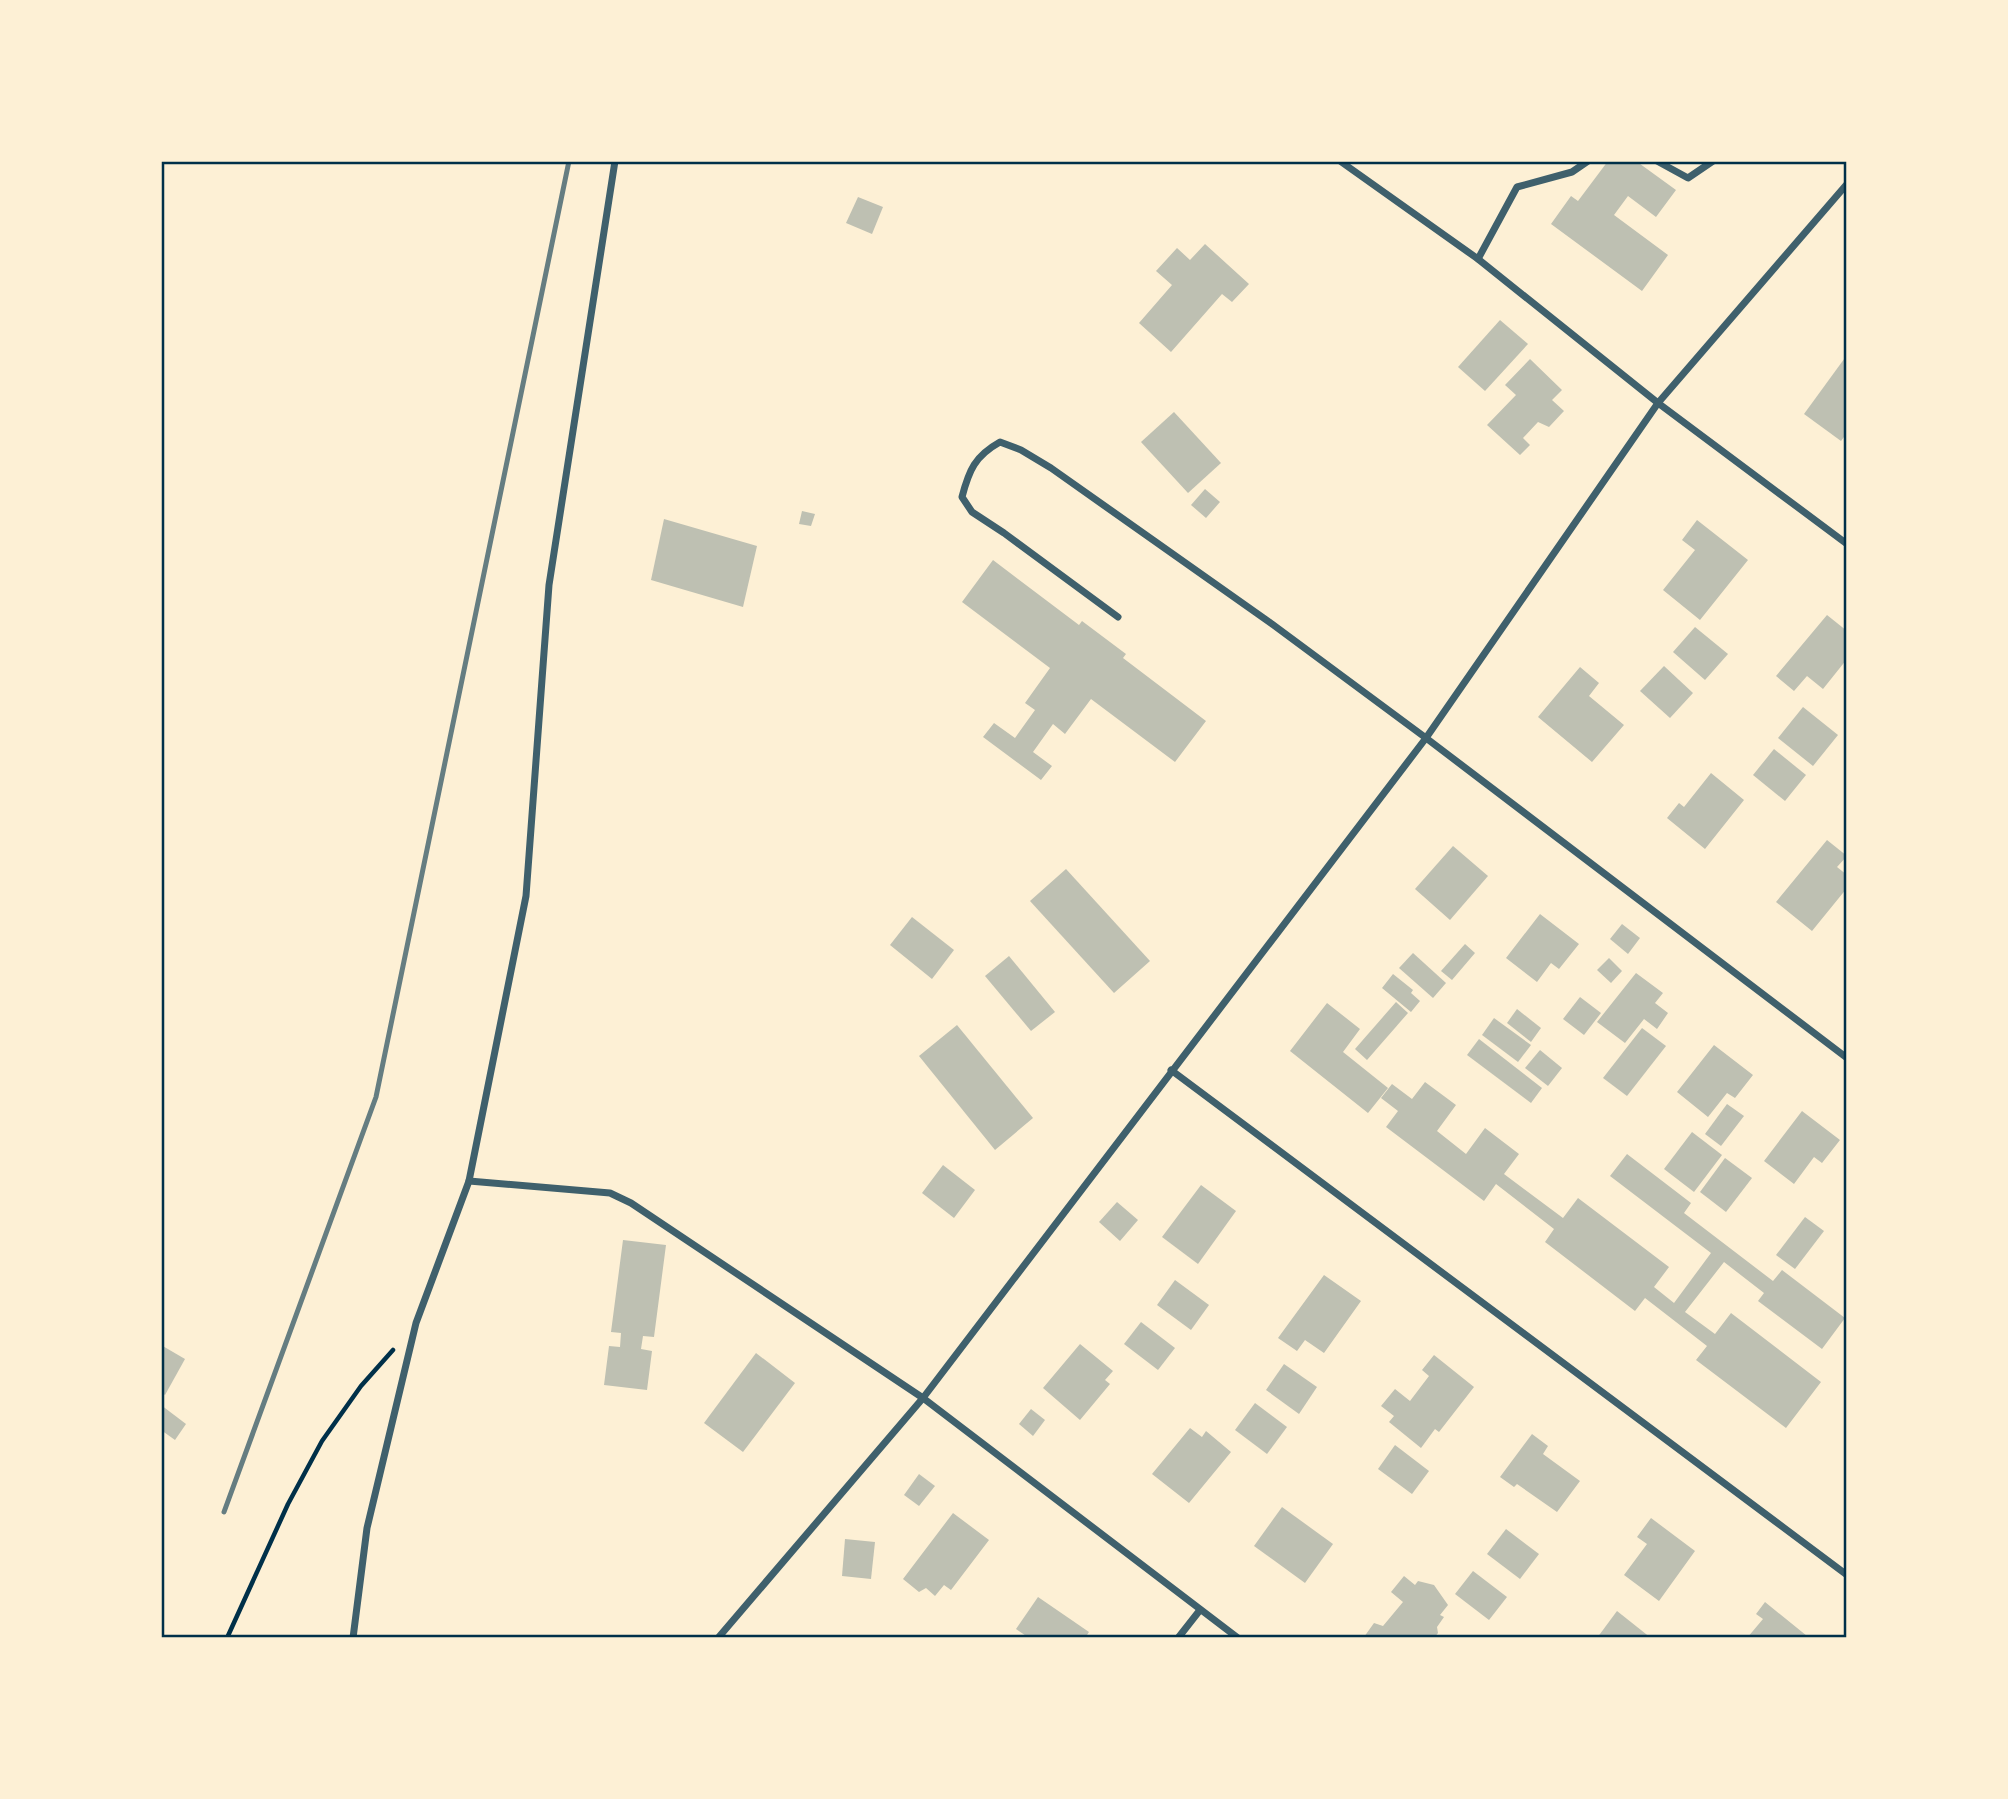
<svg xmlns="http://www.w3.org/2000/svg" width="2008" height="1799" font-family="'PT Sans',sans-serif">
	<rect width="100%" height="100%" fill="#fdf0d5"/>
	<g fill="#bec0b2">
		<path d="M 1608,161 L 1636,161 L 1676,190 L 1656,217 L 1628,196 L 1614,215 L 1668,255 L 1642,291 L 1551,224 L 1571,196 L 1578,201 Z"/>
		<path d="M 858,197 L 883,207 L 872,234 L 846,223 Z"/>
		<path d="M 1205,244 L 1249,284 L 1232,302 L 1222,294 L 1171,352 L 1139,323 L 1172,285 L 1156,271 L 1177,248 L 1190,260 Z"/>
		<path d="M 1500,320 L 1528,344 L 1485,391 L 1458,367 Z"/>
		<path d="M 1847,355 L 1847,433 L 1841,441 L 1804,414 Z"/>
		<path d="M 1530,359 L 1562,390 L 1552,400 L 1564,411 L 1549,427 L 1538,422 L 1523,438 L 1530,445 L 1520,455 L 1487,425 L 1516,395 L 1505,385 Z"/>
		<path d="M 1174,412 L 1221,463 L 1188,493 L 1141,442 Z"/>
		<path d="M 1205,489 L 1220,502 L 1206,518 L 1191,505 Z"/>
		<path d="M 802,511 L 815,514 L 811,526 L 799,524 Z"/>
		<path d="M 664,519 L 757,546 L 743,607 L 651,580 Z"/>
		<path d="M 1697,520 L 1748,560 L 1700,620 L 1663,590 L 1695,550 L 1682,540 Z"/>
		<path d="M 993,560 L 1079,625 L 1082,621 L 1126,654 L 1123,658 L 1206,721 L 1175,762 L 1091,699 L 1065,734 L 1053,724 L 1033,752 L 1052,766 L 1041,780 L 983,737 L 994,723 L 1015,738 L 1035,710 L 1025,703 L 1050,668 L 962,602 Z"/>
		<path d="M 1827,615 L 1847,631 L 1847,659 L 1823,689 L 1807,676 L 1794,691 L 1776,676 Z"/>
		<path d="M 1695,627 L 1728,654 L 1705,680 L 1673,652 Z"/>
		<path d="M 1664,666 L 1693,693 L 1670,718 L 1640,691 Z"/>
		<path d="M 1580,667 L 1599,683 L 1589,696 L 1624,725 L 1592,762 L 1538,717 Z"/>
		<path d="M 1803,707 L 1838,735 L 1813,766 L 1778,738 Z"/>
		<path d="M 1774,749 L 1806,775 L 1785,801 L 1753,775 Z"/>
		<path d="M 1711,773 L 1744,800 L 1705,849 L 1667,818 L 1679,803 L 1684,807 Z"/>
		<path d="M 1827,840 L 1847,856 L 1837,867 L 1847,875 L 1847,888 L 1812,931 L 1776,902 Z"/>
		<path d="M 1453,846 L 1488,876 L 1450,920 L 1415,889 Z"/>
		<path d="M 1066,869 L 1150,961 L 1114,993 L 1030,901 Z"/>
		<path d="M 1540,914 L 1579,944 L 1559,969 L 1551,963 L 1537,982 L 1506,958 Z"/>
		<path d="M 912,917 L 954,950 L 932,979 L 890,945 Z"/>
		<path d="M 1622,924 L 1640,938 L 1628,954 L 1610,939 Z"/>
		<path d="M 1465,944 L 1475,953 L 1452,980 L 1441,971 Z"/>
		<path d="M 1413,953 L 1446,983 L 1433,998 L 1399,968 Z"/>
		<path d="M 1009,956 L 1055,1012 L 1031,1031 L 985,976 Z"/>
		<path d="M 1609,958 L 1622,971 L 1611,983 L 1597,970 Z"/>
		<path d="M 1636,973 L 1663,993 L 1655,1003 L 1668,1013 L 1657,1029 L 1644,1019 L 1625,1043 L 1597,1022 Z"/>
		<path d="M 1393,974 L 1413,990 L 1411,993 L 1420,1001 L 1411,1012 L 1382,988 Z"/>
		<path d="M 1580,997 L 1601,1013 L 1584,1035 L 1563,1019 Z"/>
		<path d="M 1396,1002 L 1408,1013 L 1367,1060 L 1355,1049 Z"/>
		<path d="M 1327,1003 L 1360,1029 L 1343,1052 L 1388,1088 L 1368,1113 L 1290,1051 Z"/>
		<path d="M 1517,1009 L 1541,1028 L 1531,1042 L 1507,1023 Z"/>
		<path d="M 1494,1018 L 1531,1045 L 1518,1062 L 1482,1035 Z"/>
		<path d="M 957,1025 L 1033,1118 L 995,1150 L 919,1056 Z"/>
		<path d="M 1642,1028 L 1666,1046 L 1627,1096 L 1603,1078 Z"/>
		<path d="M 1479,1039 L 1542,1088 L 1531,1103 L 1467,1055 Z"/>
		<path d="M 1714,1045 L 1753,1075 L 1735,1098 L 1727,1093 L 1708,1117 L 1677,1092 Z"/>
		<path d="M 1540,1050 L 1562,1068 L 1548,1086 L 1525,1068 Z"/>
		<path d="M 1425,1082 L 1456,1105 L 1437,1131 L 1466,1154 L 1485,1128 L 1519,1154 L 1504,1174 L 1563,1218 L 1578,1198 L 1669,1267 L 1654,1287 L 1674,1303 L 1711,1253 L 1610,1176 L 1627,1154 L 1691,1203 L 1684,1213 L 1773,1281 L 1782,1270 L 1845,1318 L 1822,1349 L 1758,1301 L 1764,1293 L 1724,1262 L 1685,1312 L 1715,1334 L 1731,1313 L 1821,1382 L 1786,1428 L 1696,1360 L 1707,1346 L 1645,1298 L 1635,1311 L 1545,1242 L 1554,1229 L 1496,1184 L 1484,1201 L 1386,1127 L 1398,1111 L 1381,1098 L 1392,1084 L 1412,1099 Z"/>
		<path d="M 1727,1104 L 1744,1116 L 1721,1146 L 1705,1134 Z"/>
		<path d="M 1802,1111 L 1840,1140 L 1822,1163 L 1814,1157 L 1794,1184 L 1764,1161 Z"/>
		<path d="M 1692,1132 L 1722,1155 L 1694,1192 L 1664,1169 Z"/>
		<path d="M 1725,1158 L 1752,1178 L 1726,1212 L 1700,1192 Z"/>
		<path d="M 943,1165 L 975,1190 L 954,1218 L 922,1193 Z"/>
		<path d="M 1201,1185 L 1236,1211 L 1198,1264 L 1162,1237 Z"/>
		<path d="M 1117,1202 L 1138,1220 L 1120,1241 L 1099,1222 Z"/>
		<path d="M 1805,1217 L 1824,1231 L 1795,1269 L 1776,1255 Z"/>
		<path d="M 623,1240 L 666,1245 L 654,1337 L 643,1336 L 641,1349 L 652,1351 L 647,1390 L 604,1385 L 609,1346 L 620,1347 L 621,1333 L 611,1332 Z"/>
		<path d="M 1324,1275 L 1361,1301 L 1324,1353 L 1305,1340 L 1297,1351 L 1278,1338 Z"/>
		<path d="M 1175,1280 L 1209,1305 L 1191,1330 L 1157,1305 Z"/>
		<path d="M 1141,1322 L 1175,1348 L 1158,1370 L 1124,1344 Z"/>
		<path d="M 1080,1344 L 1113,1371 L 1105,1380 L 1110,1384 L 1080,1420 L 1043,1388 Z"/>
		<path d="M 161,1345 L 185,1359 L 165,1395 L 161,1392 Z"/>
		<path d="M 756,1353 L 795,1383 L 743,1452 L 704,1423 Z"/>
		<path d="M 1434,1355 L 1474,1387 L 1439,1432 L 1435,1429 L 1421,1448 L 1389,1422 L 1394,1416 L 1381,1406 L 1395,1389 L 1410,1401 L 1429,1376 L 1422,1370 Z"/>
		<path d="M 1284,1364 L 1317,1387 L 1299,1414 L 1266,1390 Z"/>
		<path d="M 1255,1403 L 1287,1427 L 1267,1454 L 1235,1430 Z"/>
		<path d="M 161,1405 L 186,1424 L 175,1440 L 161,1430 Z"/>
		<path d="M 1031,1409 L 1045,1420 L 1033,1436 L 1019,1424 Z"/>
		<path d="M 1190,1428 L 1202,1437 L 1206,1431 L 1231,1452 L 1189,1503 L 1152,1474 Z"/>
		<path d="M 1532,1434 L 1548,1446 L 1543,1454 L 1580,1481 L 1557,1512 L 1517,1484 L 1514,1487 L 1500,1477 Z"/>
		<path d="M 1395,1445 L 1429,1471 L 1412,1494 L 1378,1469 Z"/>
		<path d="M 919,1474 L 935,1486 L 919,1506 L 904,1495 Z"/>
		<path d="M 1282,1507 L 1333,1544 L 1305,1583 L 1254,1546 Z"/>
		<path d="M 953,1513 L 989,1540 L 951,1590 L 944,1585 L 935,1596 L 926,1588 L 919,1592 L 903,1579 Z"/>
		<path d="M 1651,1518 L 1695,1551 L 1659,1601 L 1624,1575 L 1647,1544 L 1637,1537 Z"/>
		<path d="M 1506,1529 L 1539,1554 L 1520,1579 L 1487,1554 Z"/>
		<path d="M 845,1539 L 875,1542 L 871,1579 L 842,1576 Z"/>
		<path d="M 1473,1571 L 1507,1597 L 1489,1620 L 1455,1594 Z"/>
		<path d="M 1404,1576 L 1415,1585 L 1418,1581 L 1434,1585 L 1448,1605 L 1440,1615 L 1444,1617 L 1437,1627 L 1438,1633 L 1434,1638 L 1366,1638 L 1364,1637 L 1374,1623 L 1383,1626 L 1403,1602 L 1391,1592 Z"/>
		<path d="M 1038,1597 L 1089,1632 L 1085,1638 L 1029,1638 L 1016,1629 Z"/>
		<path d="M 1765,1602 L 1807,1636 L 1806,1638 L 1747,1638 L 1763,1619 L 1756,1614 Z"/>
		<path d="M 1617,1611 L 1651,1638 L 1597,1638 Z"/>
	</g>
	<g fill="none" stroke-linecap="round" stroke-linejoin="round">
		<path stroke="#003049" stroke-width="4.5" d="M 227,1638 L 288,1504 L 322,1441 L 361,1386 L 393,1350"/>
		<g stroke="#3f606c" stroke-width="7">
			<path d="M 1340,161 L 1478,259 L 1658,403 L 1847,544"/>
			<path d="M 1657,161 L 1688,178 L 1713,161"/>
			<path d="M 1478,259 L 1517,187 L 1572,172 L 1588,161"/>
			<path d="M 1118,617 L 1004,533 L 972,512 L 962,497 C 969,470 975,456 1000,442 L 1021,450 L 1051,468 L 1272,624 L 1426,738 L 1847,1058"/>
			<path d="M 1171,1070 L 1847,1575"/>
			<path d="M 469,1181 L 610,1193 L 631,1203 L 923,1398 L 1238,1638"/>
			<path d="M 353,1638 L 367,1528 L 416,1323 L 469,1181 L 526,896 L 549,585 L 615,161"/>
			<path d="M 718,1638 L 923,1398 L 1426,738 L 1658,403 L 1847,184"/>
			<path d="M 1178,1638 L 1200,1610"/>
		</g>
		<path stroke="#657d81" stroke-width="5" d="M 224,1512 L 376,1097 L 569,161"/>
	</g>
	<rect width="2008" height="1799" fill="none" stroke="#fdf0d5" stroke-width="326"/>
	<rect x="163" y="163" width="1682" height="1473" fill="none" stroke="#003049" stroke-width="2.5"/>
</svg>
